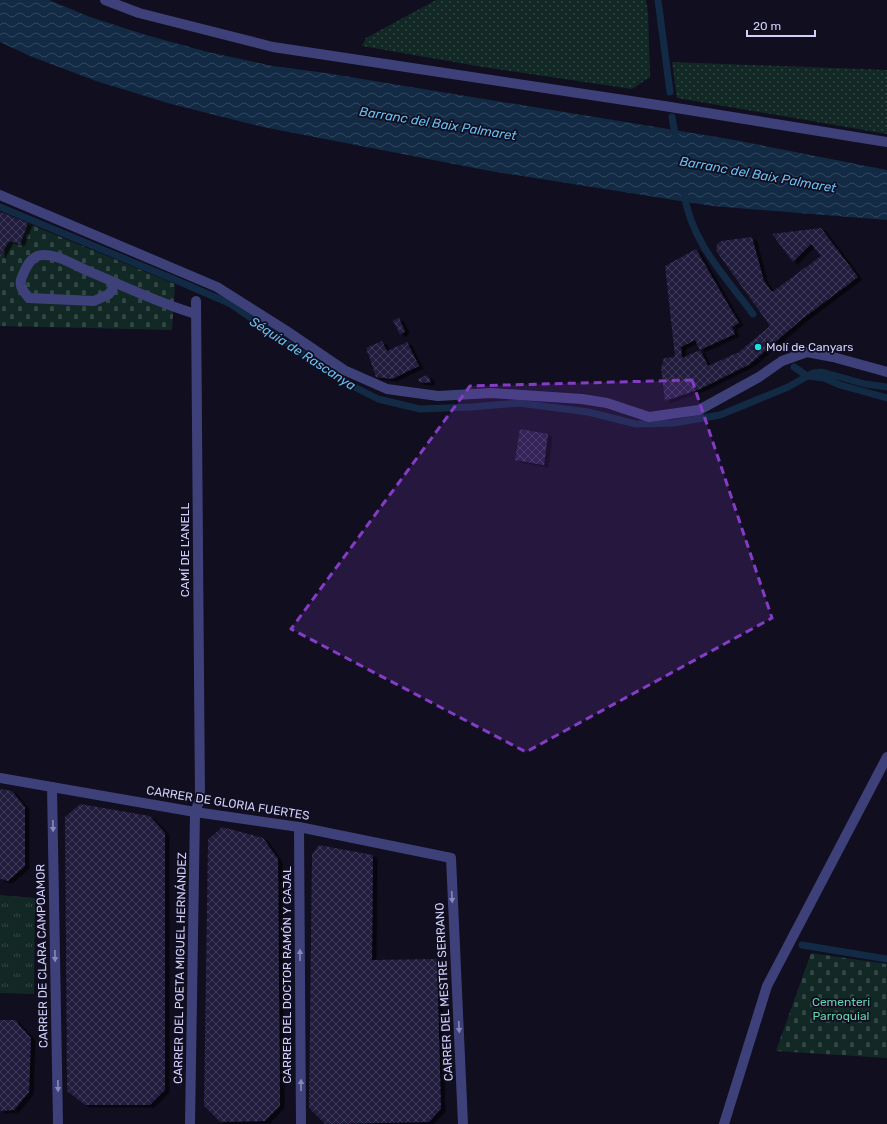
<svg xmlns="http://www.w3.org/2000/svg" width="887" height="1124" font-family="Rubik,sans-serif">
	<defs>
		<pattern id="grass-dots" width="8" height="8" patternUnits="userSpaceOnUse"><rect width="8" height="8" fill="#122825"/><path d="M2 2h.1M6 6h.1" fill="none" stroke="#334646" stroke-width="1.8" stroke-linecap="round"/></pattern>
		<pattern id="cemetery-stones" width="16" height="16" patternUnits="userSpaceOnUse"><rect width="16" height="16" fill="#122825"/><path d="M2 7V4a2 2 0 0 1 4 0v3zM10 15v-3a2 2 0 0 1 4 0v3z" fill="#334646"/></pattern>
		<pattern id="park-tufts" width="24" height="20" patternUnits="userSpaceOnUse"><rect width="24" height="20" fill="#122825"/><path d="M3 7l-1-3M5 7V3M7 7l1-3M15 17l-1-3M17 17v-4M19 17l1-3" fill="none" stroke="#334646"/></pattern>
		<pattern id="water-waves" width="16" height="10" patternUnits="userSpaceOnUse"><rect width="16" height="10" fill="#122a44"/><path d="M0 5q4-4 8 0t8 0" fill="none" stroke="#334860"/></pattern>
		<pattern id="building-cross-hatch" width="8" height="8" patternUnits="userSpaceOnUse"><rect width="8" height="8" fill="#201c3e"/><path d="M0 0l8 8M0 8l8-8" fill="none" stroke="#3f3c5b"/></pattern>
		<filter id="shadow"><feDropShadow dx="4.5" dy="2.5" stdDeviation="0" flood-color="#0009"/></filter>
	</defs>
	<rect width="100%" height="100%" fill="#100e1f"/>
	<g fill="url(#grass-dots)">
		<path d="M 436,0 L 646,0 L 648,13 L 650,77 L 632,89 L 483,67 L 362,46 L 366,38 Z"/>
		<path d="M 672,62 L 887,70 L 887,134 L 677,98 Z"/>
	</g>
	<g fill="url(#cemetery-stones)">
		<path d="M 0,212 L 175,284 L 172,330 L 0,326 Z"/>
		<path d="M 811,953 L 887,964 L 887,1058 L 776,1051 Z"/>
	</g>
	<path fill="url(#park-tufts)" d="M 0,895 L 35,898 L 34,994 L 0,993 Z"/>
	<path fill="url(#water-waves)" d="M 0,0 L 49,0 L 90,17 L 146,35 L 208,52 L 273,66 L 326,73 L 729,139 L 887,170 L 887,220 L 712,206 L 490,171 L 263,127 L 171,104 L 96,81 L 30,56 L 0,42 Z"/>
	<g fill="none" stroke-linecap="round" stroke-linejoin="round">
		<g stroke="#122a44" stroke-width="7">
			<path d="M 658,0 L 670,92"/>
			<path d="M 672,117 L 676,140"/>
			<path d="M 684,193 C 691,242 725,276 753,314"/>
			<path d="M 0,207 L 178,281 L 231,304 L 341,380 L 378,399 L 420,409 L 471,407 L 519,403 L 588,412 L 636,424 L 674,423 L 720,415 L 788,387 L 813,373 L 822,372 L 865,384 L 887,387"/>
			<path d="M 794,367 L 807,376 L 824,378 L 840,385 L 887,398"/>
			<path d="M 802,945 L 887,959"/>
		</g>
	</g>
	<g fill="url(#building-cross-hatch)" filter="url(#shadow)">
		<path d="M 0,212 L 28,223 L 20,244 L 9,241 L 0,257 Z"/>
		<path d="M 821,228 L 858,277 L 802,319 L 750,364 L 700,389 L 665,401 L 661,368 L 664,358 L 675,357 L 665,266 L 696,249 L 739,323 L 732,327 L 735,334 L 700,350 L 695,340 L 681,347 L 682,358 L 700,350 L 708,366 L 739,352 L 770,326 L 717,252 L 716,247 L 718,243 L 721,241 L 752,237 L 764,281 L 772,292 L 821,256 L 811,244 L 793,262 L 772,234 Z"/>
		<path d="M 399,318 L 405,331 L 400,335 L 393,320 Z"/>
		<path d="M 382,341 L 387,351 L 407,342 L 419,366 L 392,379 L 376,377 L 366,348 Z"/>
		<path d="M 427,375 L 431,381 L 429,383 L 419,382 L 418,379 Z"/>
		<path d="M 520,429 L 548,434 L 544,465 L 515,460 Z"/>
		<path d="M 0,789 L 12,791 L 25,807 L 25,866 L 8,881 L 0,879 Z"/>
		<path d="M 80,804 L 150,816 L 165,833 L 165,1090 L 150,1105 L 85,1105 L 67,1091 L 65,817 Z"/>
		<path d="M 222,827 L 263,838 L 278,859 L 280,1106 L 265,1121 L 220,1122 L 204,1106 L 208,840 Z"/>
		<path d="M 319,845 L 373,855 L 372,960 L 437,959 L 441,1109 L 429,1122 L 325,1124 L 309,1108 L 312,854 Z"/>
		<path d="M 0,1020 L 15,1020 L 31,1038 L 29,1092 L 14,1110 L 0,1111 Z"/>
	</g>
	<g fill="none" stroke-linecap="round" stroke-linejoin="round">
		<g stroke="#3e4179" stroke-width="10">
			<path d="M 105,0 L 139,13 L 273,47 L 664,106 L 887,142"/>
			<path d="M 0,195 L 217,287 L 285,330 L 344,370 L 387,389 L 438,396 L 491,393 L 582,399 L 607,403 L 649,417 L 699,410 L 759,377 L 782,361 L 807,352 L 833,357 L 887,372"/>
			<path d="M 111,281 L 113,285 L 112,290 L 109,294 L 94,301 L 29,298 C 23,291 18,286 22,277 C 26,267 32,254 44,255 C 59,255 74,265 88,271 C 124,286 158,303 196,314"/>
			<path d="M 0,778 L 195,812 L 299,827 L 451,858 L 463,1124"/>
			<path d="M 52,787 L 58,1124"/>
			<path d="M 299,827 L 301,1124"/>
			<path d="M 190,1124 L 195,812 L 200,799 L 196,301"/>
			<path d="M 724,1124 L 767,986 L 887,757"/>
		</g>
	</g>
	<defs><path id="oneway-solid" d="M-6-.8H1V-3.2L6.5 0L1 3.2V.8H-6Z"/></defs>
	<g fill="#8888ba">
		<use href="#oneway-solid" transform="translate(53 826) rotate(89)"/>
		<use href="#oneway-solid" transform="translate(452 897) rotate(87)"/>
		<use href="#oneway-solid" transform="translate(300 955) rotate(-90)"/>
		<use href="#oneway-solid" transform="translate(55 956) rotate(89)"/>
		<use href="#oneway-solid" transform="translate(459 1027) rotate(87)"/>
		<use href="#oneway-solid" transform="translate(301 1085) rotate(-90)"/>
		<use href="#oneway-solid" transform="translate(58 1086) rotate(89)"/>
	</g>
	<path fill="#843cc5" fill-opacity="0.2" stroke="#843cc5" stroke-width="3" stroke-dasharray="8 5" stroke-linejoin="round" d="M 692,380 L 772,618 L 526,752 L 291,629 L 470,386 Z"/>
	<circle fill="#15e1e2" stroke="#100e1f" stroke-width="1.5" cx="758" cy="347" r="4"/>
	<g text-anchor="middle" stroke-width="3.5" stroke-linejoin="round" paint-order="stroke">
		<g font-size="12" fill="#d1d0fb" stroke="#100e1f" text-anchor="start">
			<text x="766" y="351">Molí de Canyars</text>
		</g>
		<g font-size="12" fill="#d1d0fb" stroke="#100e1f">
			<text transform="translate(185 550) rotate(-90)" y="4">CAMÍ DE L'ANELL</text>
			<text transform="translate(228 803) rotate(9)" y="4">CARRER DE GLORIA FUERTES</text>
			<text transform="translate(42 956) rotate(-91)" y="4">CARRER DE CLARA CAMPOAMOR</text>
			<text transform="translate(180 968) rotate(-89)" y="4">CARRER DEL POETA MIGUEL HERNÁNDEZ</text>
			<text transform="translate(287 975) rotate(-90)" y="4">CARRER DEL DOCTOR RAMÓN Y CAJAL</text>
			<text transform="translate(444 992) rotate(-93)" y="4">CARRER DEL MESTRE SERRANO</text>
		</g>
		<g font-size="12" fill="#64d3ac" stroke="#100e1f">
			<text x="841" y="1006">Cementeri<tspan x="841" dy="14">Parroquial</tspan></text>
		</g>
		<g font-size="13" font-style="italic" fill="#68bff1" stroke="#100e1f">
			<text transform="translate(438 123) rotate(9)" y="5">Barranc del Baix Palmaret</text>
			<text transform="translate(758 174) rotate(10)" y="5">Barranc del Baix Palmaret</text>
			<text transform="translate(303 353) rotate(33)" y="5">Séquia de Rascanya</text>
		</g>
	</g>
	<path d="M747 30v6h68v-6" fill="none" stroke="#d1d0fb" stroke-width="2"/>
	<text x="753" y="30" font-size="12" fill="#d1d0fb" stroke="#100e1f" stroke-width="3" paint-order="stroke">20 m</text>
</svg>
